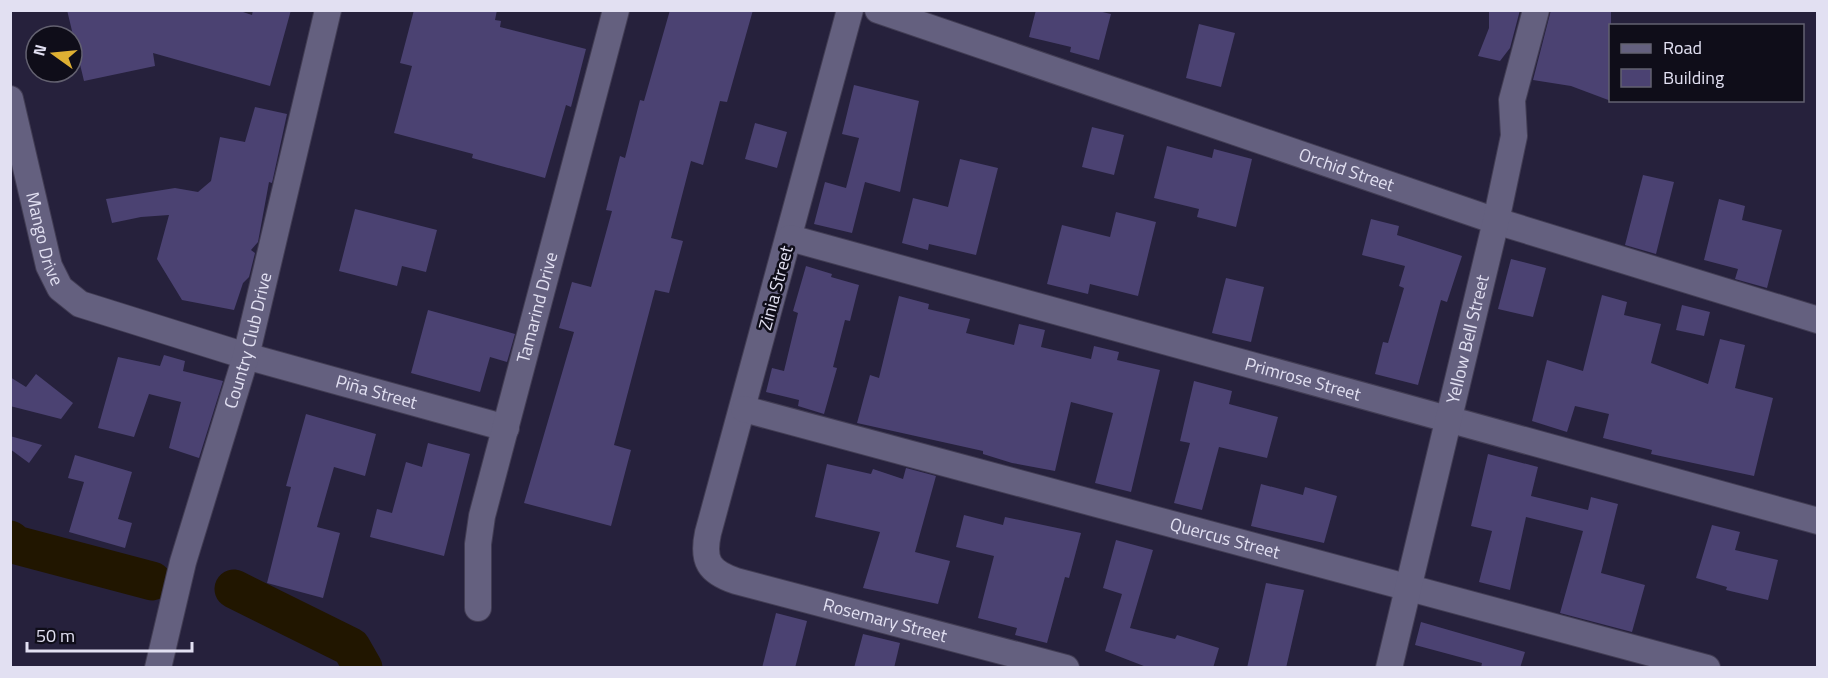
<svg xmlns="http://www.w3.org/2000/svg" width="1828" height="678" font-family="'Titillium Web',sans-serif">
	<rect width="100%" height="100%" fill="#26213c"/>
	<g fill="none" stroke-linecap="round" stroke-linejoin="round">
		<g stroke="#211600" stroke-width="39">
			<path d="M 10,540 L 16,545 L 152,581"/>
			<path d="M 234,589 L 351,647 L 363,668"/>
		</g>
	</g>
	<g fill="#4b4272">
		<path d="M 67,10 L 237,10 L 252,15 L 253,10 L 291,10 L 270,86 L 153,53 L 155,66 L 84,81 Z"/>
		<path d="M 414,10 L 497,10 L 495,20 L 501,21 L 500,27 L 586,49 L 571,107 L 566,105 L 545,178 L 472,158 L 473,154 L 394,133 L 412,66 L 400,63 Z"/>
		<path d="M 670,10 L 753,10 L 727,102 L 720,101 L 703,165 L 691,161 L 671,238 L 683,241 L 669,293 L 655,290 L 614,445 L 631,450 L 611,526 L 524,503 L 574,332 L 559,328 L 572,282 L 591,287 L 612,211 L 606,210 L 620,156 L 625,158 L 640,100 L 644,101 Z"/>
		<path d="M 1036,10 L 1094,10 L 1111,14 L 1099,60 L 1070,52 L 1071,47 L 1029,37 Z"/>
		<path d="M 1489,10 L 1520,10 L 1510,48 L 1500,61 L 1478,56 L 1489,28 Z"/>
		<path d="M 1551,10 L 1611,10 L 1611,101 L 1571,86 L 1533,80 Z"/>
		<path d="M 1199,24 L 1235,33 L 1221,87 L 1186,78 Z"/>
		<path d="M 854,85 L 919,101 L 900,192 L 865,182 L 852,233 L 814,224 L 825,182 L 846,188 L 859,138 L 842,134 Z"/>
		<path d="M 255,107 L 287,114 L 272,183 L 269,182 L 258,242 L 251,250 L 255,253 L 249,277 L 243,283 L 234,310 L 182,300 L 157,259 L 169,215 L 141,217 L 112,223 L 106,199 L 175,188 L 198,192 L 211,181 L 220,137 L 245,142 Z"/>
		<path d="M 755,123 L 787,132 L 777,168 L 745,159 Z"/>
		<path d="M 1092,127 L 1124,135 L 1114,175 L 1082,167 Z"/>
		<path d="M 1167,146 L 1212,158 L 1214,149 L 1252,159 L 1236,227 L 1197,217 L 1199,209 L 1154,198 Z"/>
		<path d="M 960,159 L 998,168 L 976,255 L 929,244 L 928,250 L 902,243 L 913,198 L 948,207 Z"/>
		<path d="M 1643,175 L 1674,182 L 1656,254 L 1625,245 Z"/>
		<path d="M 1719,199 L 1745,206 L 1742,220 L 1782,230 L 1767,288 L 1735,279 L 1738,269 L 1704,260 Z"/>
		<path d="M 355,209 L 437,230 L 426,272 L 402,266 L 397,286 L 339,271 Z"/>
		<path d="M 1116,212 L 1156,222 L 1138,296 L 1090,284 L 1088,294 L 1047,284 L 1062,225 L 1110,237 Z"/>
		<path d="M 1371,219 L 1399,226 L 1397,235 L 1462,256 L 1447,302 L 1441,300 L 1418,385 L 1375,374 L 1383,342 L 1388,343 L 1404,288 L 1399,286 L 1405,266 L 1362,255 Z"/>
		<path d="M 1511,259 L 1546,268 L 1533,317 L 1498,309 Z"/>
		<path d="M 806,266 L 832,274 L 831,277 L 859,285 L 850,321 L 845,320 L 833,367 L 837,368 L 824,414 L 798,406 L 799,400 L 766,392 L 772,368 L 784,371 L 798,313 L 793,311 Z"/>
		<path d="M 1226,278 L 1264,287 L 1251,342 L 1212,333 Z"/>
		<path d="M 1602,295 L 1627,302 L 1624,315 L 1661,324 L 1651,363 L 1708,384 L 1720,339 L 1745,345 L 1735,388 L 1773,398 L 1754,476 L 1651,454 L 1652,450 L 1603,438 L 1609,414 L 1575,406 L 1567,432 L 1532,421 L 1547,360 L 1583,371 Z"/>
		<path d="M 899,296 L 929,304 L 928,309 L 970,319 L 966,333 L 1014,345 L 1019,324 L 1045,330 L 1041,347 L 1091,359 L 1094,346 L 1119,352 L 1117,360 L 1160,370 L 1131,492 L 1095,483 L 1113,413 L 1071,402 L 1055,471 L 1012,463 L 983,454 L 983,451 L 857,423 L 870,375 L 879,378 Z"/>
		<path d="M 1682,305 L 1710,312 L 1704,336 L 1676,330 Z"/>
		<path d="M 428,310 L 515,334 L 507,362 L 490,357 L 480,392 L 411,373 Z"/>
		<path d="M 164,355 L 185,361 L 183,371 L 223,381 L 199,458 L 169,448 L 181,402 L 149,394 L 134,437 L 98,428 L 118,357 L 160,366 Z"/>
		<path d="M 36,374 L 73,403 L 61,419 L 10,406 L 10,377 L 26,387 Z"/>
		<path d="M 1194,381 L 1232,391 L 1229,404 L 1278,417 L 1267,458 L 1219,447 L 1202,510 L 1174,503 L 1190,443 L 1180,441 Z"/>
		<path d="M 306,414 L 376,434 L 365,476 L 334,467 L 317,527 L 340,533 L 323,598 L 267,583 L 291,487 L 286,486 Z"/>
		<path d="M 10,436 L 42,445 L 29,463 L 10,449 Z"/>
		<path d="M 428,443 L 470,454 L 444,556 L 370,537 L 377,509 L 392,513 L 406,462 L 422,467 Z"/>
		<path d="M 1488,454 L 1538,467 L 1531,496 L 1588,510 L 1591,497 L 1618,504 L 1601,573 L 1645,585 L 1632,632 L 1560,613 L 1583,531 L 1526,517 L 1510,590 L 1479,582 L 1492,531 L 1471,526 Z"/>
		<path d="M 75,455 L 132,472 L 118,519 L 132,523 L 125,548 L 69,532 L 84,482 L 68,478 Z"/>
		<path d="M 827,464 L 871,474 L 873,469 L 903,479 L 906,468 L 936,476 L 915,552 L 950,561 L 938,604 L 863,588 L 880,532 L 815,517 Z"/>
		<path d="M 1261,484 L 1303,495 L 1305,487 L 1337,496 L 1324,543 L 1251,526 Z"/>
		<path d="M 964,515 L 1003,525 L 1005,517 L 1081,533 L 1069,578 L 1065,577 L 1047,643 L 1015,635 L 1017,628 L 978,618 L 994,556 L 956,547 Z"/>
		<path d="M 1712,525 L 1740,532 L 1735,550 L 1778,560 L 1768,600 L 1726,590 L 1727,587 L 1696,578 Z"/>
		<path d="M 1116,540 L 1153,550 L 1130,628 L 1175,639 L 1177,635 L 1219,648 L 1213,668 L 1149,668 L 1105,651 L 1122,594 L 1103,588 Z"/>
		<path d="M 1266,583 L 1304,590 L 1286,668 L 1247,668 Z"/>
		<path d="M 776,613 L 807,621 L 795,668 L 762,668 Z"/>
		<path d="M 1421,622 L 1525,652 L 1520,668 L 1481,668 L 1482,663 L 1415,645 Z"/>
		<path d="M 863,634 L 900,643 L 894,668 L 854,668 Z"/>
	</g>
	<g fill="none" stroke-linecap="round" stroke-linejoin="round">
		<defs>
			<g id="minor">
				<path id="s1" d="M 850,10 L 708,533 C 702,561 709,572 736,581 L 1066,668"/>
				<path id="s2" d="M 878,10 L 1496,221 L 1818,320"/>
				<path id="s3" d="M 10,99 L 49,266 L 60,288 L 80,304 L 246,356 L 506,428"/>
				<path id="s4" d="M 790,238 L 1818,521"/>
				<path id="s5" d="M 744,409 L 1707,668"/>
				<path id="s6" d="M 478,608 L 478,544 L 482,516 L 616,10"/>
				<path id="s7" d="M 158,668 L 183,562 L 246,356 L 328,10"/>
				<path id="s8" d="M 1389,668 L 1496,221 L 1514,136 L 1512,100 L 1536,10"/>
			</g>
		</defs>
		<use href="#minor" stroke="#423d54" stroke-width="28"/>
		<use href="#minor" stroke="#64607f" stroke-width="26"/>
	</g>
	<g text-anchor="middle" stroke-width="5" stroke-linejoin="round" paint-order="stroke">
		<g font-size="18" fill="#e2e0f2" stroke="#0f0d19">
			<text dy="6" stroke="none"><textPath href="#s2" startOffset="495">Orchid Street</textPath></text>
			<text dy="6" stroke="none"><textPath href="#s3" startOffset="144">Mango Drive</textPath></text>
			<text transform="translate(776 288) rotate(-75)" y="6">Zinia Street</text>
			<text dy="6" stroke="none"><textPath href="#s6" startOffset="308">Tamarind Drive</textPath></text>
			<text dy="6" stroke="none"><textPath href="#s8" startOffset="338">Yellow Bell Street</textPath></text>
			<text dy="6" stroke="none"><textPath href="#s7" startOffset="340">Country Club Drive</textPath></text>
			<text dy="6" stroke="none"><textPath href="#s4" startOffset="532">Primrose Street</textPath></text>
			<text dy="6" stroke="none"><textPath href="#s3" startOffset="531">Piña Street</textPath></text>
			<text dy="6" stroke="none"><textPath href="#s5" startOffset="498">Quercus Street</textPath></text>
			<text dy="6" stroke="none"><textPath href="#s1" startOffset="760">Rosemary Street</textPath></text>
		</g>
	</g>
	<rect width="1828" height="678" fill="none" stroke="#e2e0f2" stroke-width="24"/>
	<rect x="1609" y="24" width="195" height="78" fill="#0f0d19" stroke="#636170" stroke-width="1.5"/>
	<rect x="1621" y="44" width="30" height="9" fill="#64607f" stroke="#636170" stroke-width="1.5"/>
	<text x="1663" y="54" font-size="18" fill="#e2e0f2">Road</text>
	<rect x="1621" y="69" width="30" height="18" fill="#4b4272" stroke="#636170" stroke-width="1.5"/>
	<text x="1663" y="84" font-size="18" fill="#e2e0f2">Building</text>
	<g transform="translate(54 54) rotate(285)"><circle r="28" fill="#0f0d19" stroke="#636170" stroke-width="1.5"/>
	<path d="M0-4.5L10 22L0 15L-10 22Z" fill="#dfb033"/>
	<text y="-9" font-size="16" font-weight="bold" text-anchor="middle" fill="#e2e0f2">N</text>
	</g>
	<path d="M27 642v9h165v-9" fill="none" stroke="#e2e0f2" stroke-width="3"/>
	<text x="36" y="642" font-size="18" fill="#e2e0f2" stroke="#0f0d19" stroke-width="4.5" paint-order="stroke">50 m</text>
</svg>
